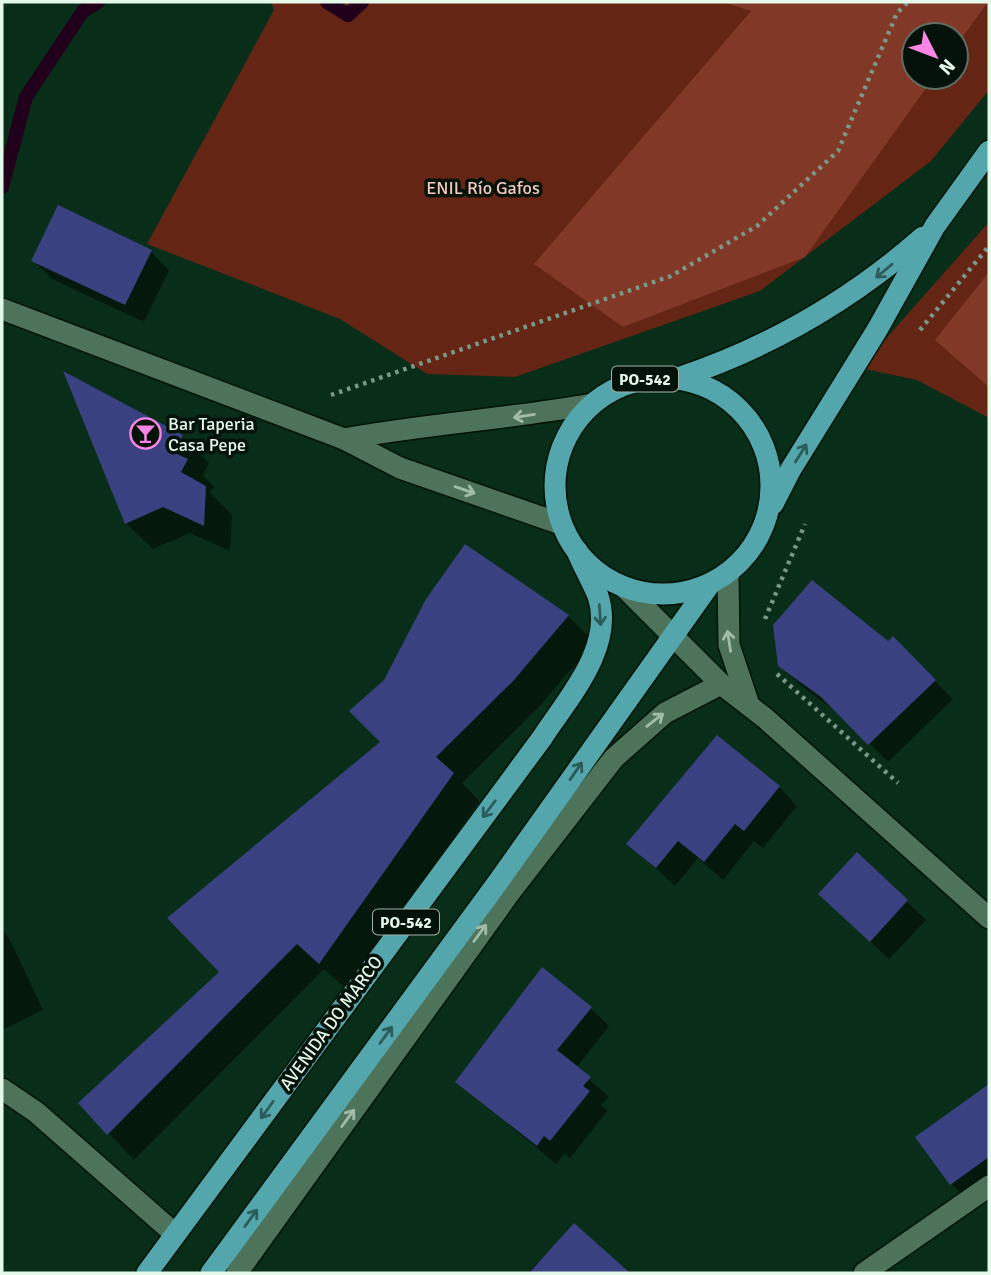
<svg xmlns="http://www.w3.org/2000/svg" width="991" height="1275" font-family="Signika,sans-serif">
	<rect width="100%" height="100%" fill="#082d18"/>
	<g fill="#642515" fill-rule="evenodd">
		<path d="M 271,2 L 989,2 L 989,90 L 931,161 L 760,291 L 515,377 L 427,374 L 340,319 L 147,244 L 274,10 ZM 914,35 L 956,35 L 956,77 L 914,77 Z"/>
		<path d="M 989,222 L 989,418 L 917,380 L 860,368 Z"/>
	</g>
	<g fill="#823826">
		<path d="M 723,2 L 988,2 L 956,46 L 956,35 L 914,35 L 914,77 L 934,77 L 805,257 L 623,327 L 534,264 L 751,11 Z"/>
		<path d="M 989,272 L 989,387 L 935,340 Z"/>
	</g>
	<g fill="#0007">
		<path d="M 150,251 L 169,270 L 144,322 L 52,279 L 33,260 Z"/>
		<path d="M 67,375 L 182,437 L 209,463 L 203,476 L 214,487 L 210,493 L 232,515 L 230,551 L 190,533 L 153,549 L 126,523 Z"/>
		<path d="M 466,546 L 568,616 L 594,642 L 540,706 L 462,783 L 479,801 L 346,989 L 324,969 L 134,1160 L 80,1103 L 222,972 L 383,742 L 385,681 Z"/>
		<path d="M 893,639 L 953,699 L 888,762 L 841,715 L 799,684 L 780,665 L 888,644 Z"/>
		<path d="M 779,787 L 797,806 L 763,848 L 754,841 L 723,880 L 698,858 L 675,886 L 629,843 Z"/>
		<path d="M 857,854 L 926,920 L 889,959 L 839,912 Z"/>
		<path d="M 2,930 L 8,936 L 43,1010 L 2,1030 Z"/>
		<path d="M 590,1008 L 609,1026 L 576,1068 L 609,1097 L 601,1105 L 607,1111 L 570,1158 L 564,1154 L 556,1164 L 458,1082 Z"/>
		<path d="M 987,1088 L 989,1090 L 989,1189 L 970,1202 L 951,1184 Z"/>
		<path d="M 575,1225 L 617,1264 L 627,1273 L 527,1273 Z"/>
	</g>
	<g fill="none" stroke-linecap="round" stroke-linejoin="round">
		<g stroke="#20001b" stroke-width="14">
			<path d="M 327,2 L 348,15 L 362,2"/>
			<path d="M 2,187 L 26,97 L 83,11 L 98,2"/>
		</g>
	</g>
	<g fill="#394181">
		<path d="M 58,205 L 152,250 L 125,305 L 31,261 Z"/>
		<path d="M 63,371 L 183,435 L 175,453 L 188,459 L 181,472 L 206,486 L 204,526 L 163,507 L 125,524 Z"/>
		<path d="M 465,544 L 569,615 L 514,680 L 436,757 L 454,773 L 319,964 L 297,944 L 107,1135 L 78,1103 L 219,972 L 167,918 L 380,742 L 349,711 L 384,680 L 426,599 Z"/>
		<path d="M 812,580 L 888,641 L 893,636 L 936,680 L 868,745 L 821,697 L 778,666 L 773,625 Z"/>
		<path d="M 717,735 L 780,786 L 744,831 L 735,824 L 704,862 L 678,841 L 656,868 L 626,844 Z"/>
		<path d="M 857,852 L 908,900 L 870,942 L 818,894 Z"/>
		<path d="M 542,967 L 592,1007 L 557,1050 L 591,1077 L 583,1086 L 590,1091 L 550,1141 L 544,1136 L 537,1146 L 455,1082 Z"/>
		<path d="M 989,1084 L 989,1157 L 950,1185 L 915,1137 Z"/>
		<path d="M 574,1223 L 630,1273 L 529,1273 Z"/>
	</g>
	<g fill="none" stroke-linecap="round" stroke-linejoin="round">
		<defs>
			<g id="minor">
				<path d="M 2,309 L 344,439 L 400,468 L 561,524"/>
				<path d="M 344,439 C 426,424 509,419 592,404"/>
				<path d="M 728,574 L 729,645 L 749,705"/>
				<path d="M 625,588 L 721,684 L 765,718 L 989,918"/>
				<path d="M 2,1089 L 36,1112 L 175,1234"/>
				<path d="M 237,1273 L 511,891 L 614,758 L 665,713 L 721,684"/>
				<path d="M 864,1273 L 989,1186"/>
			</g>
			<g id="major">
				<circle cx="663" cy="486" r="108"/>
				<path d="M 678,378 C 771,347 850,301 923,237"/>
				<path d="M 773,504 L 791,469 L 877,330 L 935,226 L 989,151"/>
				<path d="M 147,1273 L 542,738 C 568,698 615,647 598,596 C 592,581 583,566 577,551"/>
				<path d="M 211,1273 L 498,882 L 710,584"/>
			</g>
		</defs>
		<use href="#minor" stroke="#001306" stroke-width="24"/>
		<use href="#major" stroke="#001306" stroke-width="24"/>
		<g stroke="#7b9786" stroke-width="4.5" stroke-dasharray="3.5 5" stroke-linecap="butt">
			<path d="M 920,330 L 989,246"/>
			<path d="M 331,395 L 671,276 L 757,226 L 838,151 L 897,13 L 908,2"/>
			<path d="M 765,619 L 805,524"/>
			<path d="M 777,674 L 898,783"/>
		</g>
		<use href="#minor" stroke="#4e735b" stroke-width="21"/>
		<use href="#major" stroke="#53a6ab" stroke-width="21"/>
	</g>
	<defs><path id="oneway-shaft" d="M-6 0H5M1.5-3L5.5 0L1.5 3" fill="none" stroke-width="1.6" stroke-linecap="round" stroke-linejoin="round" transform="scale(1.75)"/></defs>
	<g stroke="#2c5c5a">
		<use href="#oneway-shaft" transform="translate(884 271) rotate(140)"/>
		<use href="#oneway-shaft" transform="translate(801 453) rotate(-58)"/>
		<use href="#oneway-shaft" transform="translate(600 615) rotate(86)"/>
		<use href="#oneway-shaft" transform="translate(576 771) rotate(-55)"/>
		<use href="#oneway-shaft" transform="translate(489 809) rotate(127)"/>
		<use href="#oneway-shaft" transform="translate(386 1035) rotate(-54)"/>
		<use href="#oneway-shaft" transform="translate(267 1110) rotate(126)"/>
		<use href="#oneway-shaft" transform="translate(251 1218) rotate(-54)"/>
	</g>
	<g stroke="#a1bdaa">
		<use href="#oneway-shaft" transform="translate(524 416) rotate(171)"/>
		<use href="#oneway-shaft" transform="translate(465 490) rotate(19)"/>
		<use href="#oneway-shaft" transform="translate(729 641) rotate(-99)"/>
		<use href="#oneway-shaft" transform="translate(655 720) rotate(-38)"/>
		<use href="#oneway-shaft" transform="translate(480 933) rotate(-54)"/>
		<use href="#oneway-shaft" transform="translate(348 1118) rotate(-54)"/>
	</g>
	<defs>
		<symbol id="bar-ring" viewBox="-11 -11 22 22"><circle r="9.5" fill="#041209" stroke="#fb86e5" stroke-width="1.5"/><path d="M-6-5H6L.8 .8V4.5H3.5V6h-7V4.5H-.8V.8Z" fill="#fb86e5"/></symbol>
	</defs>
	<g fill-rule="evenodd">
		<use href="#bar-ring" x="128" y="416" width="35" height="35"/>
	</g>
	<g text-anchor="middle" stroke-width="7" stroke-linejoin="round" paint-order="stroke">
		<g fill="#041209" stroke="#a2b4a7" stroke-width="2">
			<rect x="612" y="366.5" width="66" height="25" rx="5"/>
			<rect x="373" y="909.5" width="66" height="25" rx="5"/>
		</g>
		<g font-size="16" font-weight="bold" fill="#e5f9eb">
			<text x="645" y="385">PO-542</text>
			<text x="406" y="928">PO-542</text>
		</g>
		<g font-size="18" fill="#f7c9be" stroke="#041209">
			<text x="483" y="194">ENIL Río Gafos</text>
		</g>
		<g font-size="18" fill="#e5f9eb" stroke="#041209" text-anchor="start">
			<text x="168" y="430">Bar Taperia<tspan x="168" dy="21">Casa Pepe</tspan></text>
		</g>
		<g font-size="18" fill="#e5f9eb" stroke="#041209">
			<text transform="translate(331 1023) rotate(-54)" y="6">AVENIDA DO MARCO</text>
		</g>
	</g>
	<rect width="991" height="1275" fill="none" stroke="#e5f9eb" stroke-width="7"/>
	<g transform="translate(935 56) rotate(132)"><circle r="33" fill="#041209" stroke="#5e6e63" stroke-width="2"/>
	<path d="M0-5L12 26L0 18L-12 26Z" fill="#fb86e5"/>
	<text y="-10" font-size="19" font-weight="bold" text-anchor="middle" fill="#e5f9eb">N</text>
	</g>
</svg>
